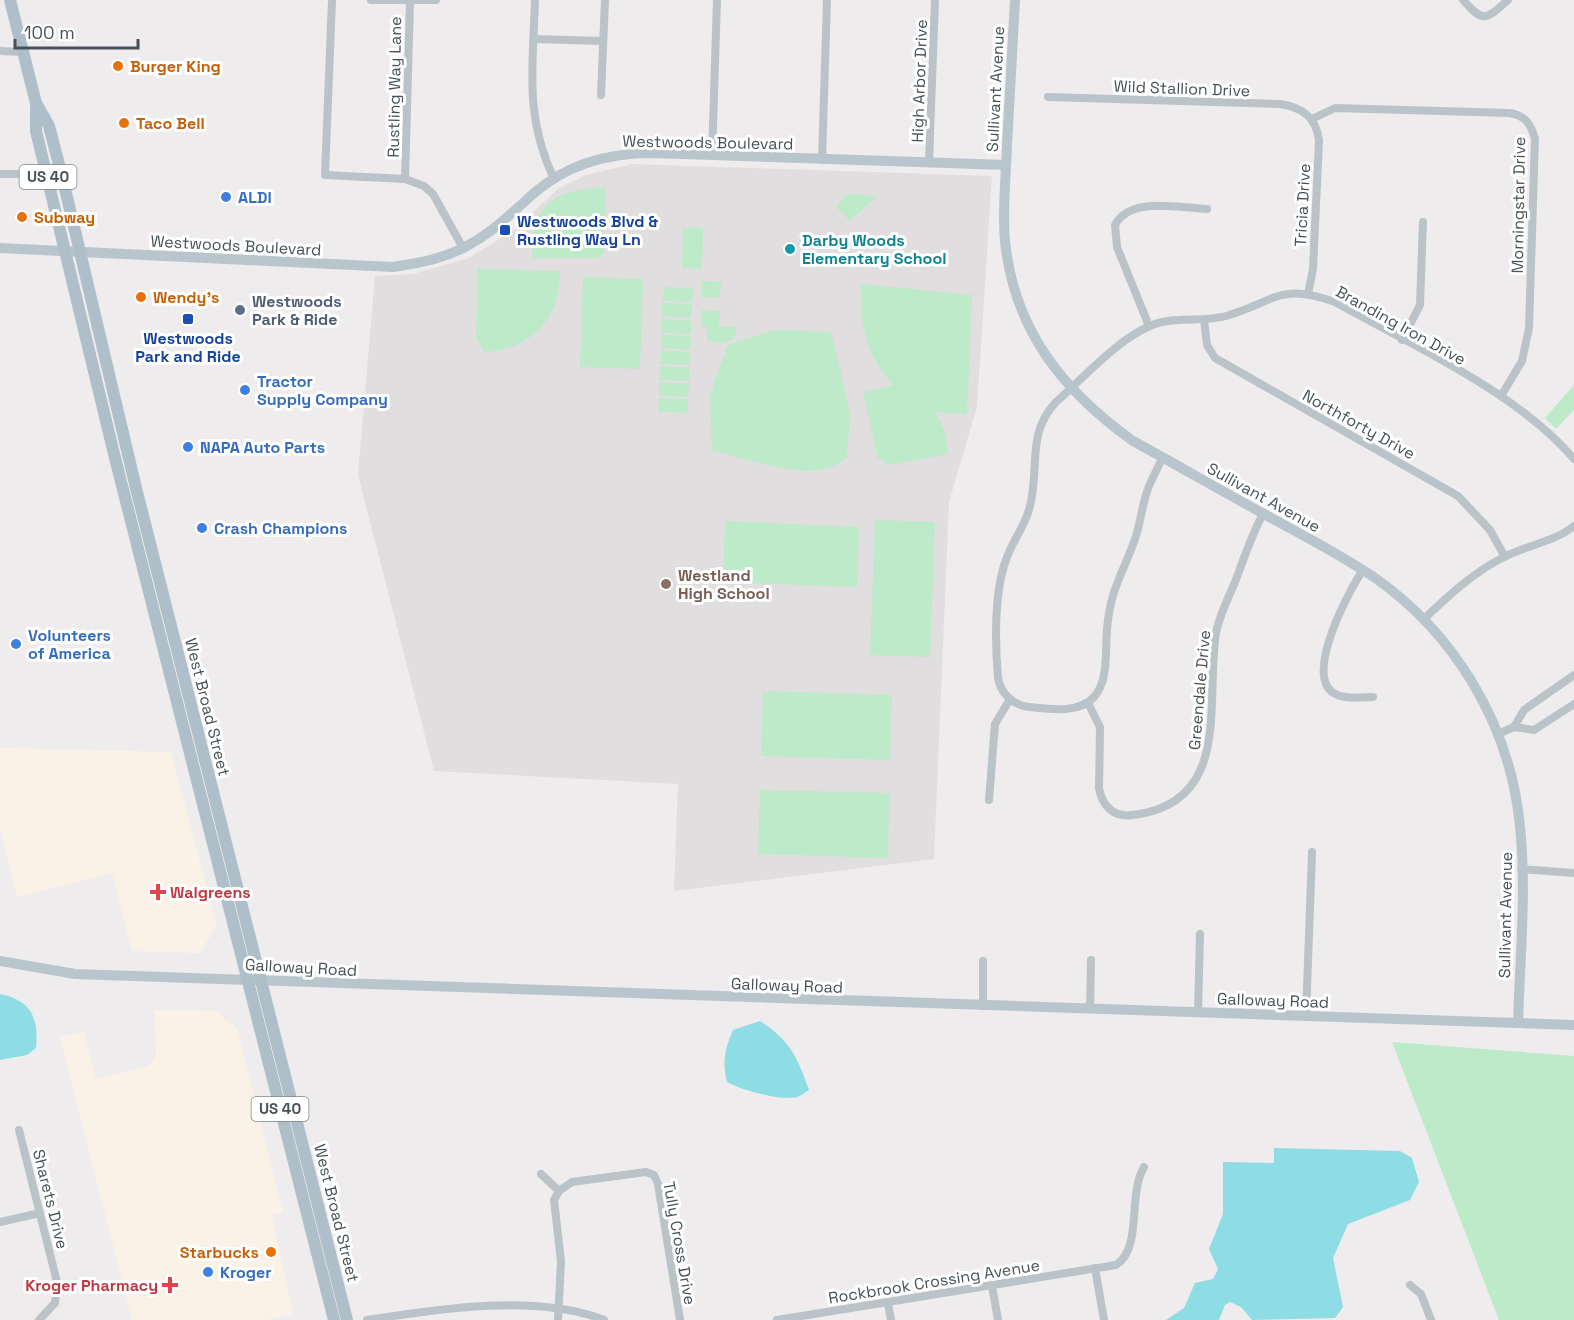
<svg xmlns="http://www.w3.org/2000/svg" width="1574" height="1320" font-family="'Space Grotesk',sans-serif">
	<rect width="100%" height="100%" fill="#efeced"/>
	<g fill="#faf2e6">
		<path d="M 0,748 L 171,752 L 217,926 L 200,953 L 132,951 L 112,873 L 17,897 L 0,827 Z"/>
		<path d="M 155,1010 L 215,1011 L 237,1028 L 283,1212 L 272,1215 L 293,1313 L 266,1320 L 132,1320 L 60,1037 L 84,1031 L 96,1079 L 149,1066 L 156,1055 Z"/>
	</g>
	<path fill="#e0dede" d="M 633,164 L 992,176 L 977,407 L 949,502 L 934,859 L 674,891 L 678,784 L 434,771 L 358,475 L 375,276 L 413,274 L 469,258 L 515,229 L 559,188 L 586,175 Z"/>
	<g fill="#bdeac9">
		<path d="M 605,187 L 604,252 L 598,258 L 532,258 C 532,203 553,190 605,187 Z"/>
		<path d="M 848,194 L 877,196 L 850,221 L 836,207 Z"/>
		<path d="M 683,227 L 703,228 L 702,269 L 682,268 Z"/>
		<path d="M 478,269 L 560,271 C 561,318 531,350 484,352 L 476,337 Z"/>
		<path d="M 583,277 L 643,279 L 640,369 L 580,367 Z"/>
		<path d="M 702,281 L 721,282 L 720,297 L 702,297 Z"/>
		<path d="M 861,284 L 972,295 L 967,414 L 936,412 L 944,430 L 948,454 L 890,465 L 878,458 L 863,392 L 894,385 C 867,359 859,321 861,284 Z"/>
		<path d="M 664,287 L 693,289 L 692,302 L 663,301 Z"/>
		<path d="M 662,303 L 692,304 L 691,318 L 662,316 Z"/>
		<path d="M 702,310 L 720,311 L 719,327 L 737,327 L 734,339 L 723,343 L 707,341 L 707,327 L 701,326 Z"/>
		<path d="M 662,319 L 691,321 L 691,334 L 661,333 Z"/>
		<path d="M 775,330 L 831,332 L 850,413 L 847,457 C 818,487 748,459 712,450 L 710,395 L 726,350 L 730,344 Z"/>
		<path d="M 661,335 L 691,336 L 690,350 L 661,348 Z"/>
		<path d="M 661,350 L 690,352 L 689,365 L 660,364 Z"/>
		<path d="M 660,366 L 689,368 L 689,381 L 659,380 Z"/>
		<path d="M 659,382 L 689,384 L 688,397 L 659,396 Z"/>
		<path d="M 1574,385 L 1574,410 L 1556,429 L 1545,418 Z"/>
		<path d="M 659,398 L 688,399 L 687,413 L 658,411 Z"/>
		<path d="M 875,520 L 935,522 L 930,657 L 870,655 Z"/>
		<path d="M 725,521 L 859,527 L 857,587 L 723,582 Z"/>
		<path d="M 763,691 L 892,695 L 890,760 L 761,756 Z"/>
		<path d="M 760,790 L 889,793 L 888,858 L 758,854 Z"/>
		<path d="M 1392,1042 L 1574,1056 L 1574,1320 L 1499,1320 Z"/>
	</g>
	<g fill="#8edce4">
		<path d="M 0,994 C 31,1000 39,1018 36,1048 L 27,1055 L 0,1060 Z"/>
		<path d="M 760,1021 C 790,1041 797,1056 809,1090 C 806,1092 801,1096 797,1097 C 781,1101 741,1090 727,1082 C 722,1062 725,1048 733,1030 Z"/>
		<path d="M 1274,1148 L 1400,1151 L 1412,1158 L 1419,1182 L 1410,1200 L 1348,1224 L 1333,1258 L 1343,1307 L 1335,1318 L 1252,1320 L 1241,1307 L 1230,1302 L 1225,1305 L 1219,1320 L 1166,1320 L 1184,1308 L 1195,1283 L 1213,1279 L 1218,1269 L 1209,1249 L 1223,1214 L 1223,1162 L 1274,1163 Z"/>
	</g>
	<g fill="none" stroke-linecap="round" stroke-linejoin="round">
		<g stroke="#b9c3c8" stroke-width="8">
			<path d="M 332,0 L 325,175 L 405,179 L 424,186 L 433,194 L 463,248"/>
			<path d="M 371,0 L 436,0"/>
			<path d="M 535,0 C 533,67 524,115 554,179"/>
			<path d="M 1463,0 C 1483,23 1486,20 1508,0"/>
			<path d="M 534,39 L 603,41"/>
			<path d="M 0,51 L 23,52"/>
			<path d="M 601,95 L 605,0"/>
			<path d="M 1048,97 L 1280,104 C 1302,107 1316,117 1319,140 L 1313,269 L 1308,294"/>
			<path d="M 1312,119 L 1335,108 L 1509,113 C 1525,115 1531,124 1535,139 L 1529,328 L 1522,361 L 1501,396"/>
			<path d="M 712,156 L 717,0"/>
			<path d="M 822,160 L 827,0"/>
			<path d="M 929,162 L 935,0"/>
			<path d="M 0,174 L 47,174"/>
			<path d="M 405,179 L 410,2"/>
			<path d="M 1204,320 L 1207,345 L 1215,358 L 1458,496 L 1490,530 L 1505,557"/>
			<path d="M 1149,326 L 1117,247 L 1115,225 C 1130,196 1179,208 1207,209"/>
			<path d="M 1402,340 L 1420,305 L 1423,222"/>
			<path d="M 1163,457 C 1158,467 1153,477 1149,486 C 1142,503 1141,522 1135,539 C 1122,576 1110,589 1107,630 C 1105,651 1109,680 1094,697 C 1079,714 1049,709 1029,707 C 1013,705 1001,694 998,678 C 995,644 994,592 1006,560 C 1012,541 1026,525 1030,506 C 1040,467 1026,434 1056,402 C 1085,377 1124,331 1162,322 C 1183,317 1205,322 1226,316 C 1275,302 1278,282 1335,302 C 1412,345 1517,392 1574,459"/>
			<path d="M 1363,570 C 1348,592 1306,672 1332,692 C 1343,700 1360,697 1373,697"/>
			<path d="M 1424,619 C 1449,595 1475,571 1506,556 C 1528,545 1554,542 1574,526"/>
			<path d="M 1088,703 L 1100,727 L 1099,788 C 1102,806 1114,818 1133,815 C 1233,803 1205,702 1216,633 C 1220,613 1230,595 1237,577 C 1245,555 1252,534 1263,514"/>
			<path d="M 1514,727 L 1524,710 L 1574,675"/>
			<path d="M 1498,734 L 1514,727 L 1534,730 L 1574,704"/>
			<path d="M 989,800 L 995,724 L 1010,699"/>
			<path d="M 1521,869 L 1574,873"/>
			<path d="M 983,1006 L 983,961"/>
			<path d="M 1090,1009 L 1091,960"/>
			<path d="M 1198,1013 L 1200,934"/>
			<path d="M 1306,1016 L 1312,852"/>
			<path d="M 19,1130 L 57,1282 L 55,1303 L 39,1320"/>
			<path d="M 541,1174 L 559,1191"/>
			<path d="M 0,1222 L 40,1213"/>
			<path d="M 1095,1268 L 1104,1320"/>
			<path d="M 1410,1285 L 1421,1294 L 1431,1320"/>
			<path d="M 992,1286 L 998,1320"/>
			<path d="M 888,1303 L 891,1320"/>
			<path d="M 367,1320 C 437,1309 537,1293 604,1320"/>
			<path d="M 558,1320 L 561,1261 L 554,1200 L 559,1191 L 572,1182 L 646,1172 L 654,1175 L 658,1184 L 680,1320"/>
			<path d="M 777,1320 L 1116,1265 C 1143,1248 1127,1196 1144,1167"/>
		</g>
		<g stroke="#b9c5cd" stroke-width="10">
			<path d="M 1015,0 C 1012,49 1010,97 1007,146 C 1006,177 1002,210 1005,241 C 1014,330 1063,391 1133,441 C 1177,465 1220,490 1264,514 C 1302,535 1342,555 1378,580 C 1453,634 1505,718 1518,810 C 1528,879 1520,953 1518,1023"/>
			<path d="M 0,248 L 393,267 C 420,263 448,258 472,243 C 495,230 513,212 533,194 C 567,164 608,153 652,153 L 1006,165"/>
			<path d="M 0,961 L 75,974 L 1574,1025"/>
		</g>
		<g stroke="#aebfca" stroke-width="12">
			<path d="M 10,0 L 36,103 L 49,126 L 62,176 L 136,488 L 347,1320"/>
			<path d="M 36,107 L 36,131 L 115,458 L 334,1320"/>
		</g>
	</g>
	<g fill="#e8710a" stroke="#fff" stroke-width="2">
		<circle cx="118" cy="66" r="6"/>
		<circle cx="124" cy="123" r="6"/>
		<circle cx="22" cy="217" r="6"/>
		<circle cx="141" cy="297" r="6"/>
		<circle cx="271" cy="1252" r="6"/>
	</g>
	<g fill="#3f7fe0" stroke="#fff" stroke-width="2">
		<circle cx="226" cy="197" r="6"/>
		<circle cx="245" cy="390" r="6"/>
		<circle cx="188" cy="447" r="6"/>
		<circle cx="202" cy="528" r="6"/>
		<circle cx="16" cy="644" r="6"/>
		<circle cx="208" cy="1272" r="6"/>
	</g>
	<g fill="#1a4fb4" stroke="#fff" stroke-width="2">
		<rect x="499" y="224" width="12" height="12" rx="3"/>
		<rect x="182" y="313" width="12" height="12" rx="3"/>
	</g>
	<circle fill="#0f9aa8" stroke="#fff" stroke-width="2" cx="790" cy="249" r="6"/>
	<circle fill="#5c6f8a" stroke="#fff" stroke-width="2" cx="240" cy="310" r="6"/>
	<circle fill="#8d6e63" stroke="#fff" stroke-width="2" cx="666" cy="584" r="6"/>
	<g fill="#e0444e" stroke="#fff" stroke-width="2">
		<path d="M155 883h6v6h6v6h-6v6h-6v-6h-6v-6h6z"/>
		<path d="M167 1276h6v6h6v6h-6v6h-6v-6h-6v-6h6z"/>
	</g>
	<g text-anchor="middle" stroke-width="6" stroke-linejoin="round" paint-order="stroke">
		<g fill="#fff" stroke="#7e868a" stroke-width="1.5">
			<rect x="19.5" y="165" width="57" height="24" rx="4.5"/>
			<rect x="251.5" y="1097" width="57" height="24" rx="4.5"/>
		</g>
		<g font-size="15" font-weight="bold" fill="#465258">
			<text x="48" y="182">US 40</text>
			<text x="280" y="1114">US 40</text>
		</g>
		<g font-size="16" font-weight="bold" fill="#c56008" stroke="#fff" text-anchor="start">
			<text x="130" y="72">Burger King</text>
			<text x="136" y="129">Taco Bell</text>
			<text x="34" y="223">Subway</text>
			<text x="153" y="303">Wendy's</text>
			<text x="259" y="1258" text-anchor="end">Starbucks</text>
		</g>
		<g font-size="16" fill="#465258" stroke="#fff">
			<text transform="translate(919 81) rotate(-88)" y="6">High Arbor Drive</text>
			<text transform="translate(394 87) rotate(-89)" y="6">Rustling Way Lane</text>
			<text transform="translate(1182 88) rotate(2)" y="6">Wild Stallion Drive</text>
			<text transform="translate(995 89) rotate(-87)" y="6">Sullivant Avenue</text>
			<text transform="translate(708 142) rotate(1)" y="6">Westwoods Boulevard</text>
			<text transform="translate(1302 205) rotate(-87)" y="6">Tricia Drive</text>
			<text transform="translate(1518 205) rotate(-89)" y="6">Morningstar Drive</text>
			<text transform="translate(236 245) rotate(3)" y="6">Westwoods Boulevard</text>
			<text transform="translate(1401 325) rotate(29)" y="6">Branding Iron Drive</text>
			<text transform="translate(1359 424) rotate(29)" y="6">Northforty Drive</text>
			<text transform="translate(1264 497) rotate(29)" y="6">Sullivant Avenue</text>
			<text transform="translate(1199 690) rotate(-85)" y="6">Greendale Drive</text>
			<text transform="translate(208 707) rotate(76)" y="6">West Broad Street</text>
			<text transform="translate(1505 915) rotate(-89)" y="6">Sullivant Avenue</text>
			<text transform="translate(301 967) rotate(3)" y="6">Galloway Road</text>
			<text transform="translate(787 985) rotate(2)" y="6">Galloway Road</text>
			<text transform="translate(1273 1000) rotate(2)" y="6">Galloway Road</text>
			<text transform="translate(51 1199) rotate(76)" y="6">Sharets Drive</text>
			<text transform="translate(337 1213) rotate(76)" y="6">West Broad Street</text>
			<text transform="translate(680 1243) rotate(80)" y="6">Tully Cross Drive</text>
			<text transform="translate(934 1281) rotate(-9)" y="6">Rockbrook Crossing Avenue</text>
		</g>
		<g font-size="16" font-weight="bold" fill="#366cbe" stroke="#fff" text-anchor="start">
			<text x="238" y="203">ALDI</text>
			<text x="257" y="387">Tractor<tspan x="257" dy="18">Supply Company</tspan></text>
			<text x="200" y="453">NAPA Auto Parts</text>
			<text x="214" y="534">Crash Champions</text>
			<text x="28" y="641">Volunteers<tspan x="28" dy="18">of America</tspan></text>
			<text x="220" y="1278">Kroger</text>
		</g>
		<g font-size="16" font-weight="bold" fill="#164399" stroke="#fff" text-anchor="start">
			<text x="517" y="227">Westwoods Blvd &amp;<tspan x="517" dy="18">Rustling Way Ln</tspan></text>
			<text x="188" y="344" text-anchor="middle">Westwoods<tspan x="188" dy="18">Park and Ride</tspan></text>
		</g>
		<g font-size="16" font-weight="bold" fill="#0d838f" stroke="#fff" text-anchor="start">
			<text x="802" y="246">Darby Woods<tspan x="802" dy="18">Elementary School</tspan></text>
		</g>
		<g font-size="16" font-weight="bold" fill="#4e5e75" stroke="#fff" text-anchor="start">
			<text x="252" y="307">Westwoods<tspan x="252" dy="18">Park &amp; Ride</tspan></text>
		</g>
		<g font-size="16" font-weight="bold" fill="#785e54" stroke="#fff" text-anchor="start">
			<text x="678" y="581">Westland<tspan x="678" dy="18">High School</tspan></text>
		</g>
		<g font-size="16" font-weight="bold" fill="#be3a42" stroke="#fff" text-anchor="start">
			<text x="170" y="898">Walgreens</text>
			<text x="158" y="1291" text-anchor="end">Kroger Pharmacy</text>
		</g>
	</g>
	<path d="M15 39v9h123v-9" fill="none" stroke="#465258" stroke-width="3"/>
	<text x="24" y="39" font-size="18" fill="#465258" stroke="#ffffff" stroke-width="4.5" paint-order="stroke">100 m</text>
</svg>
